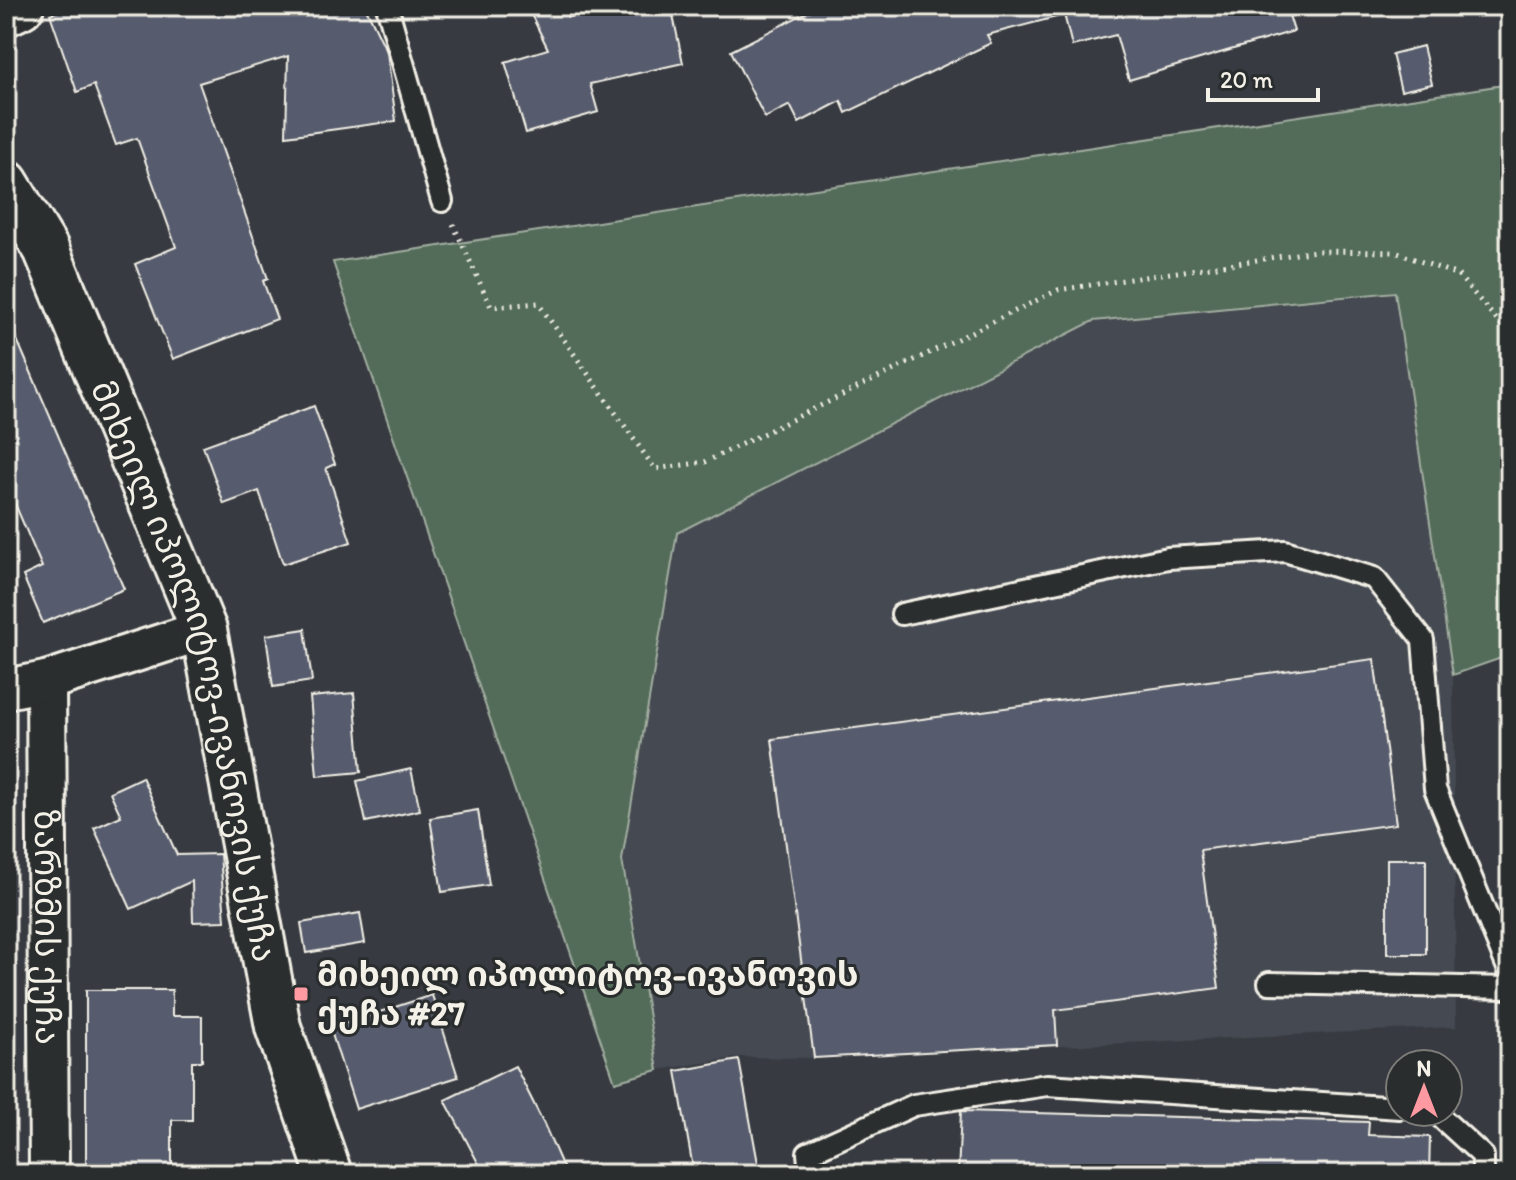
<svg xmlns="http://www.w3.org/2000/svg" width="1516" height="1180" font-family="Itim,'Noto Sans Georgian',sans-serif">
	<rect width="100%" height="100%" fill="#373b41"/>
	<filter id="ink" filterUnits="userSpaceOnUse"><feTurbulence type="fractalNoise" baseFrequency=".0125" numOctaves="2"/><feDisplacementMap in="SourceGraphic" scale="16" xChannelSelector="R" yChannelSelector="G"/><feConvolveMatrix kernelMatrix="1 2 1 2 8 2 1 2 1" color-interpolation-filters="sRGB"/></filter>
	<g filter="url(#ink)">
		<path fill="#444851" d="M 1395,292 L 1453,675 L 1456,1027 L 814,1058 L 741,1057 L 658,1070 L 622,860 L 676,533 L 1093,321 Z"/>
		<path fill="#526c5a" stroke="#a3aea1" stroke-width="2" d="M 1510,84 L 1510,655 L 1453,675 L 1395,292 L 1093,321 L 677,533 L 622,860 L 658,1070 L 615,1082 L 333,262 Z"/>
		<g fill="#565b6d" stroke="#f4f1e8" stroke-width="2">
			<path d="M 75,6 L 365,6 L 387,52 L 396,121 L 286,136 L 288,56 L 199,83 L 268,279 L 263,281 L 277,319 L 173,359 L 135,264 L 176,247 L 137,138 L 116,145 L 94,85 L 77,92 L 50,14 Z"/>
			<path d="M 527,6 L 562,6 L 568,17 L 618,6 L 671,6 L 683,63 L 590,84 L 598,112 L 526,133 L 505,62 L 548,49 Z"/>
			<path d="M 819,6 L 1058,6 L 1060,16 L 987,35 L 991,43 L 846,113 L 841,101 L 799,123 L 790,105 L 765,118 L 731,51 Z"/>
			<path d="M 1062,6 L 1286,6 L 1294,31 L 1129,80 L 1116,35 L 1072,46 Z"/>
			<path d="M 1423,46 L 1432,84 L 1401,91 L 1392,54 Z"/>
			<path d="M 6,314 L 124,589 L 43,623 L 23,576 L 42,567 L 6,483 Z"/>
			<path d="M 314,406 L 335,464 L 326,468 L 351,542 L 283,564 L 259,491 L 224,504 L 203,446 Z"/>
			<path d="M 305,629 L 312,681 L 273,687 L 266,635 Z"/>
			<path d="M 1374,659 L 1396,824 L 1200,850 L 1219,988 L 1055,1010 L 1057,1045 L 814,1058 L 772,739 Z"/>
			<path d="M 354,693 L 361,772 L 317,776 L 310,697 Z"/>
			<path d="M 411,769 L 420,810 L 366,822 L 357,781 Z"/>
			<path d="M 142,777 L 177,855 L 220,854 L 225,921 L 193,922 L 192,881 L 131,909 L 94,828 L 121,816 L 110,792 Z"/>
			<path d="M 478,810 L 489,885 L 442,892 L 430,818 Z"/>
			<rect x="1387" y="859" width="39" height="95"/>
			<path d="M 360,913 L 365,943 L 306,953 L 301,923 Z"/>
			<path d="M 86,990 L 172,990 L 172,1016 L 202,1016 L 202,1061 L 192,1061 L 192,1120 L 172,1120 L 172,1174 L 86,1174 Z"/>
			<path d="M 432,995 L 458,1077 L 356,1109 L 330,1028 Z"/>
			<path d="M 739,1060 L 760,1174 L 694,1174 L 676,1071 Z"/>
			<path d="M 515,1066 L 543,1122 L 566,1174 L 484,1174 L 445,1100 Z"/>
			<path d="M 961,1111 L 1369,1122 L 1368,1135 L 1430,1137 L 1429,1174 L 958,1174 Z"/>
		</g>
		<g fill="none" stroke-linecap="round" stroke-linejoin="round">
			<defs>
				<g id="lane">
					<path d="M 387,6 L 442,201"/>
					<path d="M 902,614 L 1168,558 L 1285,551 L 1374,578 L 1423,640 L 1435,789 L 1510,973"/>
					<path d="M 1269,983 L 1510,988"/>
					<path d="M 1435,1112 L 1483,1156 L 1483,1174"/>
					<path d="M 810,1174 L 808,1153 L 914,1105 L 1047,1085 L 1400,1108"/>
				</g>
				<g id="street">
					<path id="s1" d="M 46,681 L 49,1174"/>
					<path d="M 6,689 L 46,681 L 204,630"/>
				</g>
				<g id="secondary">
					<path d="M 6,13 L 21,6"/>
					<path id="s2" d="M 6,183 L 46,249 L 204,630 L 278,1027 L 329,1174"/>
				</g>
			</defs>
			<use href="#lane" stroke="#f4f1e8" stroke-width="26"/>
			<use href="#street" stroke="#f4f1e8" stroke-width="44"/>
			<use href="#secondary" stroke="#f4f1e8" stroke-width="50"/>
			<path stroke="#f4f1e8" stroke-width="5" stroke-dasharray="2 6" stroke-linecap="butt" d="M 453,224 L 491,307 L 538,303 L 655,469 L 705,462 L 1058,290 L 1316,251 L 1395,252 L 1458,275 L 1510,335"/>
			<use href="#lane" stroke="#2a2d2e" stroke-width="20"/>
			<use href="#street" stroke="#2a2d2e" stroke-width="38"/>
			<use href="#secondary" stroke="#2a2d2e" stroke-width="44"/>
		</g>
	</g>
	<rect fill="#ff9aa2" stroke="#2a2d2e" stroke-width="3" x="293" y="986" width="16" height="16" rx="4"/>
	<g text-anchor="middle" stroke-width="6" stroke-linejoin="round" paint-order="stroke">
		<g font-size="34" fill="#f4f1e8" stroke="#2a2d2e">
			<text dy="12" stroke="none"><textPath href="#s2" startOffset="524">მიხეილ იპოლიტოვ-ივანოვის ქუჩა</textPath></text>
			<text dy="12" stroke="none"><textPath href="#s1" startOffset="246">ზარზმის ქუჩა</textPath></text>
		</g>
		<g font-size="34" font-weight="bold" fill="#f4f1e8" stroke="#2a2d2e" text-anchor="start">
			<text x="317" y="986">მიხეილ იპოლიტოვ-ივანოვის<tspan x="317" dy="39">ქუჩა #27</tspan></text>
		</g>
	</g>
	<rect width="1516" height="1180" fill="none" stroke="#2a2d2e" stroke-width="32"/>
	<rect x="16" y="16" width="1484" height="1148" fill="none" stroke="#f4f1e8" stroke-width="3" filter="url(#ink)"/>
	<g transform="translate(1424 1088)"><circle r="38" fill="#2a2d2e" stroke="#7b7b78" stroke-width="2"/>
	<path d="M0-6L14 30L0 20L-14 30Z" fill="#ff9aa2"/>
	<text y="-12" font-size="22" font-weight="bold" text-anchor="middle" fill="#f4f1e8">N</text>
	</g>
	<path d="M1208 88v12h110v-12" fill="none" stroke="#f4f1e8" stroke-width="4"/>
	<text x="1220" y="88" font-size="24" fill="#f4f1e8" stroke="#2a2d2e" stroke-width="6" paint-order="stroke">20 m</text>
</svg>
